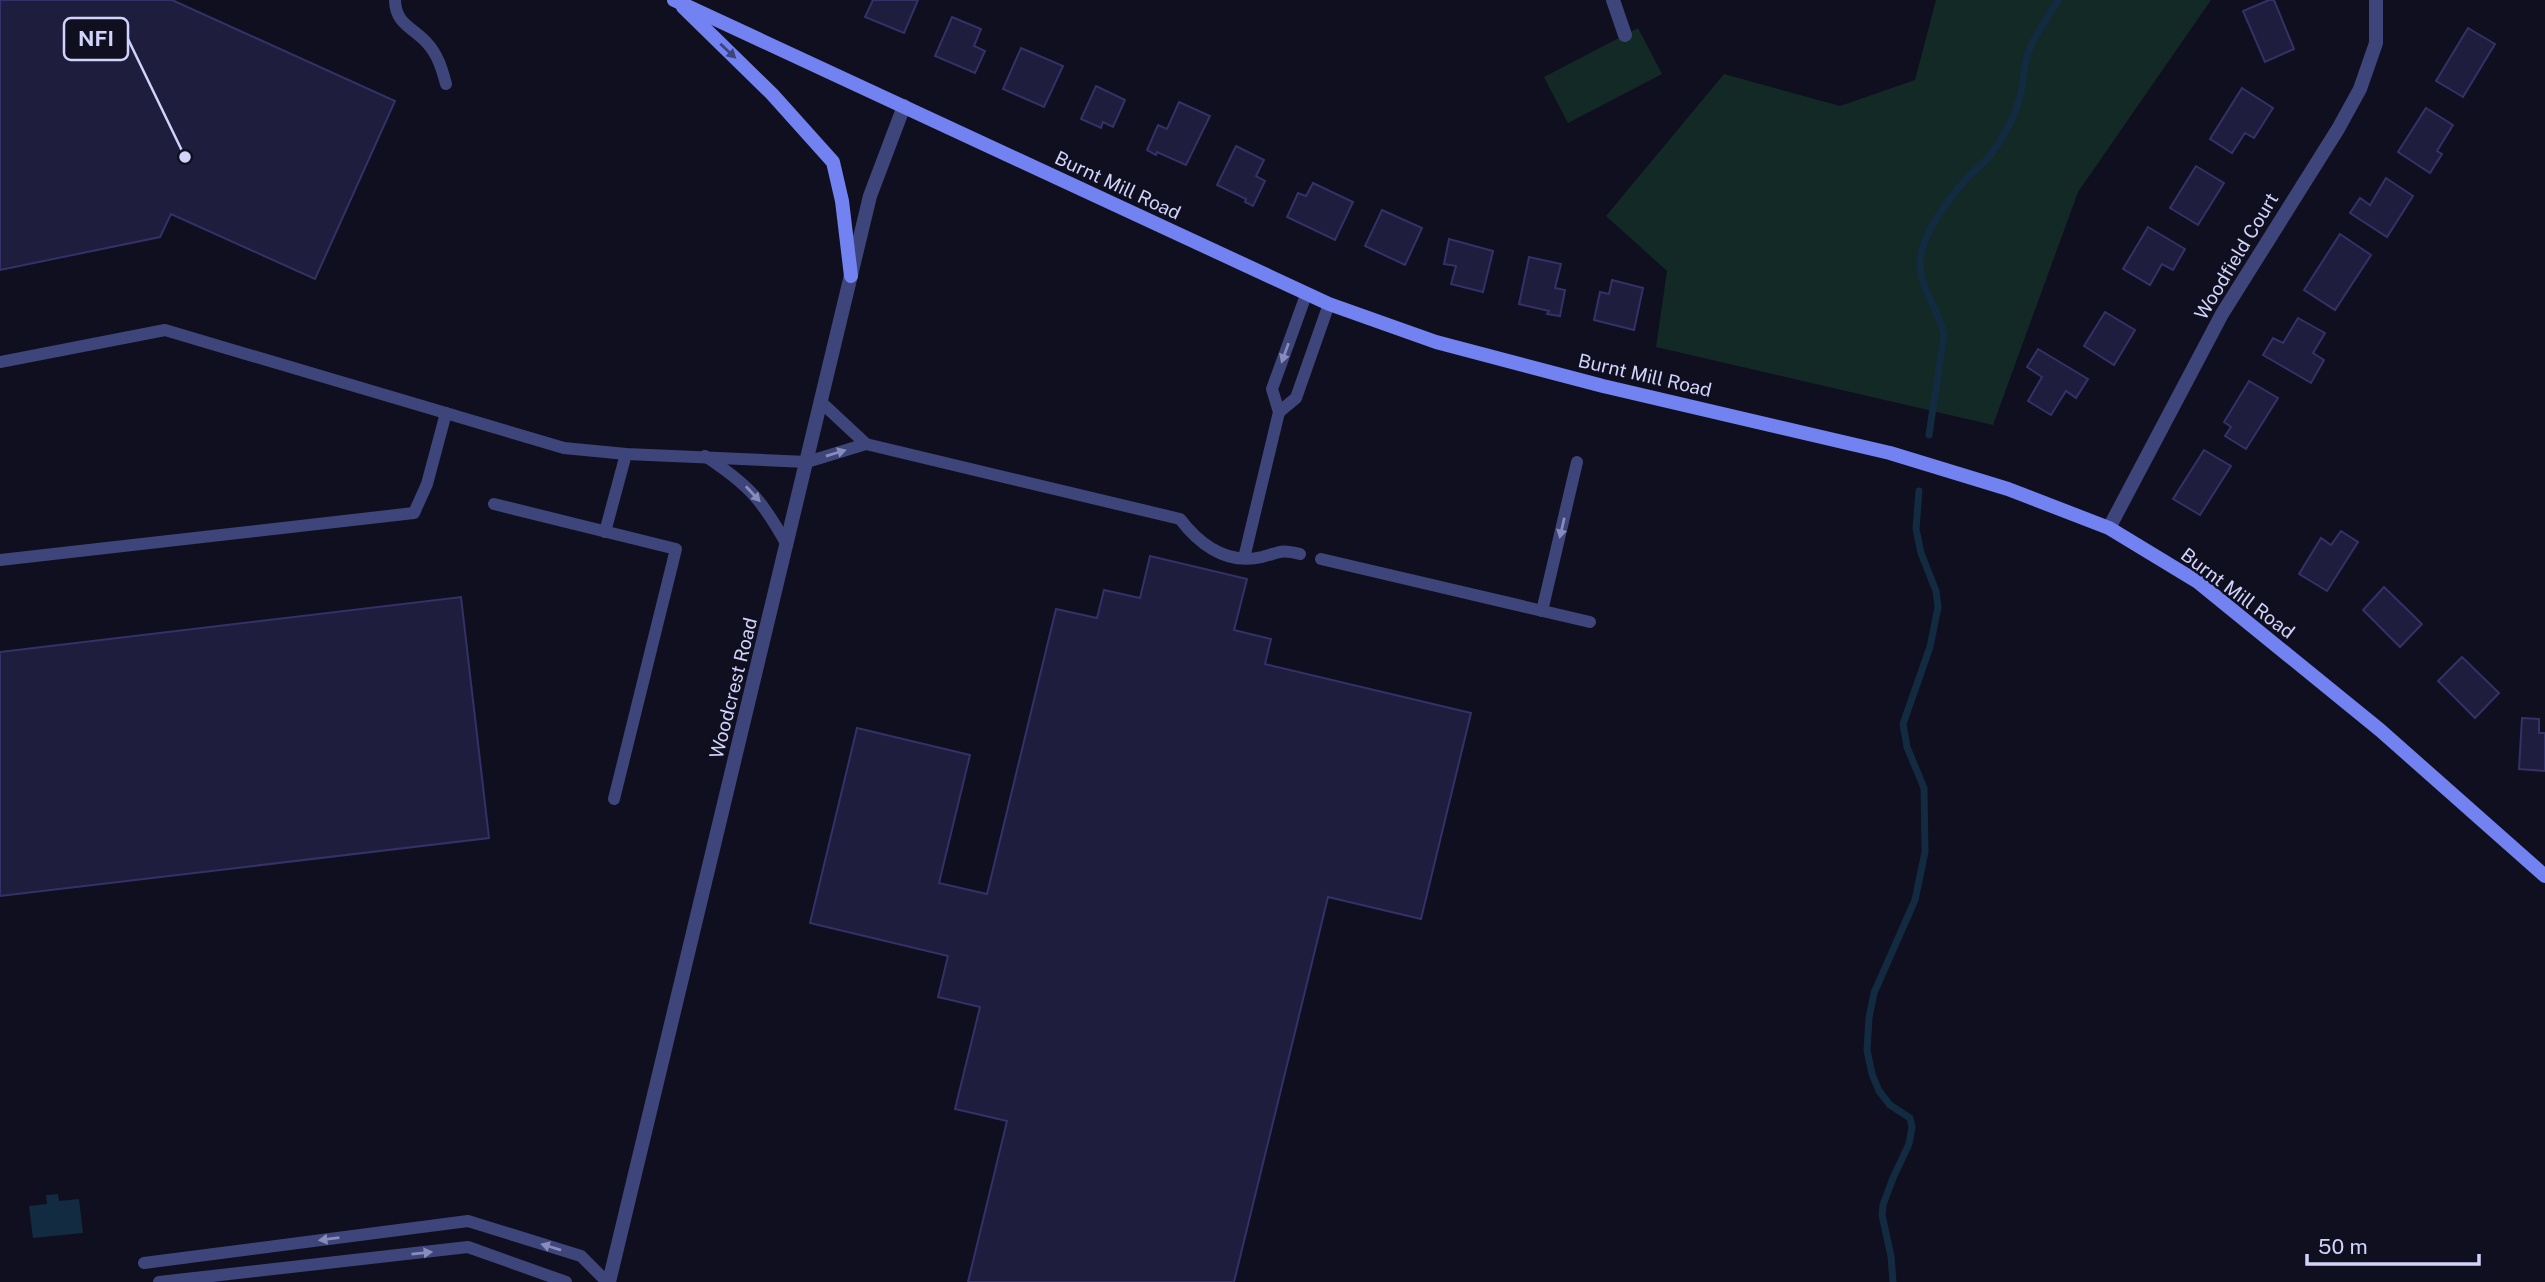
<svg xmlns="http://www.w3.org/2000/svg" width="2545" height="1282" font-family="'Public Sans',sans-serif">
	<rect width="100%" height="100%" fill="#0f0f1f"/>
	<g fill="#132925">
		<path d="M 1936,0 L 2211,0 L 2078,192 L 1993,425 L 1656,347 L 1667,271 L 1606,216 L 1724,74 L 1840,106 L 1915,80 Z"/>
		<path d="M 1638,28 L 1662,74 L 1568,123 L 1544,77 Z"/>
	</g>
	<path fill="#122b40" d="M 58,1194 L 59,1201 L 79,1199 L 83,1233 L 33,1238 L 29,1206 L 47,1204 L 46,1195 Z"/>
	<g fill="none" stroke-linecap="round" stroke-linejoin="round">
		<g stroke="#122b40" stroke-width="7">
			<path d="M 1929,435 L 1944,335 C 1940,312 1920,287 1920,265 C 1920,234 1949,199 1968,177 C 1977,168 1988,161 1994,150 C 2007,132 2018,109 2022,87 C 2024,77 2024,66 2027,56 C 2033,36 2048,18 2058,0"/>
			<path d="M 1893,1282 L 1891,1256 L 1882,1215 L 1883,1205 L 1893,1178 L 1909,1144 L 1912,1127 L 1910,1118 L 1890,1105 L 1879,1091 L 1872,1074 L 1867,1050 L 1869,1018 L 1874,993 L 1915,900 L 1925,852 L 1924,788 L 1907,747 L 1903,724 L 1930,647 L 1938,607 L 1936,591 L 1921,553 L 1916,529 L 1919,491"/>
		</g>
	</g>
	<g fill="#1f1d3e" stroke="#343168" stroke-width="2">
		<path d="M 0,0 L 172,0 L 395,101 L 315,279 L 171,214 L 160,237 L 0,270 Z"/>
		<path d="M 873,0 L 918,0 L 904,33 L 865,17 Z"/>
		<path d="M 2269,0 L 2274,0 L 2294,49 L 2265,62 L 2243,11 Z"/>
		<path d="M 952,17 L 981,29 L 974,46 L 985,51 L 975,73 L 935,56 Z"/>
		<path d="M 2468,28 L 2495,44 L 2463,97 L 2436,81 Z"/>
		<path d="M 1021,48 L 1063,66 L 1044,107 L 1003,89 Z"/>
		<path d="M 1096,86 L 1125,100 L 1113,127 L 1103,122 L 1101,128 L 1081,119 Z"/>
		<path d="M 2242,88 L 2273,108 L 2254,138 L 2245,133 L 2232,153 L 2210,139 Z"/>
		<path d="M 1179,102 L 1210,116 L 1186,165 L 1157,152 L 1156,155 L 1147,150 L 1158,125 L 1167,129 Z"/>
		<path d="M 2426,108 L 2453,125 L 2437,151 L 2442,154 L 2430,173 L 2398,152 Z"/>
		<path d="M 1236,146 L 1264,160 L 1256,176 L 1265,181 L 1253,206 L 1245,202 L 1246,199 L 1217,185 Z"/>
		<path d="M 2196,166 L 2224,183 L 2198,225 L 2170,208 Z"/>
		<path d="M 2386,178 L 2413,196 L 2387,237 L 2350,213 L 2360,198 L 2370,205 Z"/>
		<path d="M 1313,183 L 1353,202 L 1335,240 L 1287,217 L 1298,193 L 1306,196 Z"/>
		<path d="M 1382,210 L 1422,228 L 1405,265 L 1365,246 Z"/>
		<path d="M 2148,227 L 2185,249 L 2173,270 L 2162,264 L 2150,285 L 2123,269 Z"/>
		<path d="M 2340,234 L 2371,255 L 2335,310 L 2304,290 Z"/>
		<path d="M 1449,239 L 1493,251 L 1483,292 L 1451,284 L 1456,266 L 1444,264 Z"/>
		<path d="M 1529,257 L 1561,264 L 1555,288 L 1565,290 L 1560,316 L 1547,314 L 1549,311 L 1519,304 Z"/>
		<path d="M 1612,280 L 1643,288 L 1634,330 L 1594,320 L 1600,292 L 1609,294 Z"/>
		<path d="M 2105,312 L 2135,330 L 2114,365 L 2084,346 Z"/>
		<path d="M 2298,318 L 2325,333 L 2313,353 L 2324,360 L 2311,383 L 2263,355 L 2273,338 L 2283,343 Z"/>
		<path d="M 2038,349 L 2088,379 L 2076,398 L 2066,391 L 2051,415 L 2028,401 L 2042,377 L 2027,367 Z"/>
		<path d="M 2249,381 L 2278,398 L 2246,449 L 2225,436 L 2231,427 L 2224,422 Z"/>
		<path d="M 2204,450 L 2231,466 L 2200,515 L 2173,499 Z"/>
		<path d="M 2341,531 L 2358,542 L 2327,591 L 2299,574 L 2321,538 L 2331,545 Z"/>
		<path d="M 1150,556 L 1247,579 L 1234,630 L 1271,639 L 1265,664 L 1471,713 L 1421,919 L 1328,897 L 1234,1282 L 968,1282 L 1007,1121 L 955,1109 L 980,1007 L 938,997 L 948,956 L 810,923 L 857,728 L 970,755 L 939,883 L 987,894 L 1056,609 L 1097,618 L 1104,590 L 1140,598 Z"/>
		<path d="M 2384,587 L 2422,624 L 2400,647 L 2363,610 Z"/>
		<path d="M 461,597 L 489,838 L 0,896 L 0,652 Z"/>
		<path d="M 2462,657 L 2499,693 L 2475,718 L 2438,681 Z"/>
		<path d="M 2522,718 L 2539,719 L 2539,733 L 2545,733 L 2545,771 L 2519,769 Z"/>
	</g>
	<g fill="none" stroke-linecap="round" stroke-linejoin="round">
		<g stroke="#3e457a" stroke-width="12">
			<path d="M 395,0 C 395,24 414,28 427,43 C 438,55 442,69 446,84"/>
			<path d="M 0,362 L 165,330 L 564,448 L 626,454 L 807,462 L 866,444 L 1180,519 C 1200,545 1227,565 1262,557 C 1281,552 1280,549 1300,554"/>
			<path d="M 822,403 L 866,444"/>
			<path d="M 1279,412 L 1296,398 L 1329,304"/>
			<path d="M 705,456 C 749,485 762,500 787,545"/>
			<path d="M 494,504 L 676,549 L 614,799"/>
			<path d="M 605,532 L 626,454"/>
			<path d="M 1244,558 L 1279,412 L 1272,389 L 1306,295"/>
			<path d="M 1321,559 L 1590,622"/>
			<path d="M 0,560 L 414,513 L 427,484 L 446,413"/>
			<path d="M 1542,611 L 1577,462"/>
			<path d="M 144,1263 L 468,1221 L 581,1256 L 607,1282"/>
			<path d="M 159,1282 L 468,1247 L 566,1282"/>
		</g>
		<path stroke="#3e457a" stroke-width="14" d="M 1613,0 L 1625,35"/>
		<path stroke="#3e457a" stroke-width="14" d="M 2109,528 L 2222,314 L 2338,129 L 2360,89 L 2376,43 L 2376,0"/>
		<path stroke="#3e457a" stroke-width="14" d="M 609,1282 L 870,196 L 904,106"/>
		<g stroke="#7282f1" stroke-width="14">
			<path d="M 674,0 L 1329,304 L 1436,342 L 1603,386 L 1890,453 L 2008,489 L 2109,528 L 2198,582 L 2380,730 L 2545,876"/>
			<path d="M 683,7 L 772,94 L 833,162 L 842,201 L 851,276"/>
		</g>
	</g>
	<defs><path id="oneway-solid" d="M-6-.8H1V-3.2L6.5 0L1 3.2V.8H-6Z" transform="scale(1.75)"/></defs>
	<use fill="#3c437d" href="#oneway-solid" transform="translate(728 51) rotate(43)"/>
	<g fill="#888cba">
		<use href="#oneway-solid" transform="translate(1285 353) rotate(110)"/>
		<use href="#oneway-solid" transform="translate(836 453) rotate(-17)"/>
		<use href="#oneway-solid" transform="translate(753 494) rotate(47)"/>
		<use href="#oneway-solid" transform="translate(1562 528) rotate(103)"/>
		<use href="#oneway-solid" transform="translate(329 1239) rotate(173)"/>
		<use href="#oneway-solid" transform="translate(551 1247) rotate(-163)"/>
		<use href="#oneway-solid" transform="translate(422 1253) rotate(-6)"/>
	</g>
	<g text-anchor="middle" stroke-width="5" stroke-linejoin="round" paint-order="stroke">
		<g font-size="19" fill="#d2d3fb" stroke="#0f0f1f">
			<text transform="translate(1118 185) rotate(25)" y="7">Burnt Mill Road</text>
			<text transform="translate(2236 256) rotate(-59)" y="7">Woodfield Court</text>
			<text transform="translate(1645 375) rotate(13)" y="7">Burnt Mill Road</text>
			<text transform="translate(2238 593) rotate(37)" y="7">Burnt Mill Road</text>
			<text transform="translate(733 688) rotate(-76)" y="7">Woodcrest Road</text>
		</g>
	</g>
	<path fill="none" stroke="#d2d3fb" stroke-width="2.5" d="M185 157L128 39"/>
	<circle fill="#d2d3fb" stroke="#0f0f1f" stroke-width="2.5" cx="185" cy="157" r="7"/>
	<rect fill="#0f0f1f" stroke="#d2d3fb" stroke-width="2.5" x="64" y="18" width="64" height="42" rx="7"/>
	<g font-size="21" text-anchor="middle" font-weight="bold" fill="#d2d3fb">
		<text x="96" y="46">NFI</text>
	</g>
	<path d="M2307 1254v10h172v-10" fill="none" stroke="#d2d3fb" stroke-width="3.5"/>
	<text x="2318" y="1254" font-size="21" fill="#d2d3fb" stroke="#0f0f1f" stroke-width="5" paint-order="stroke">50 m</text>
</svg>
